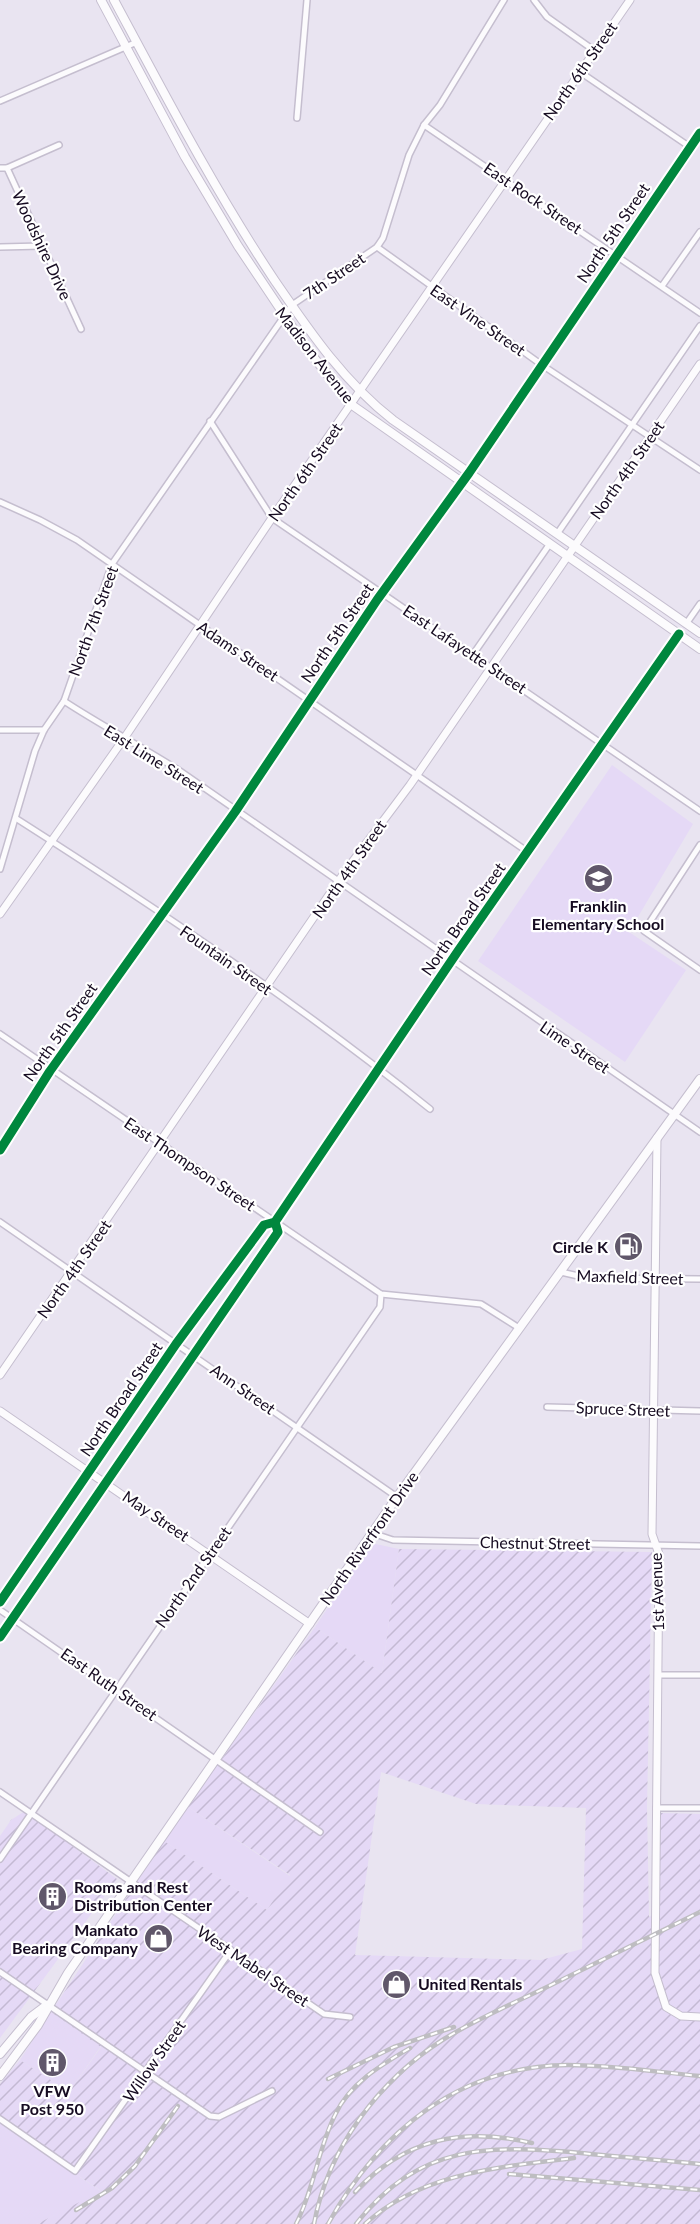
<svg xmlns="http://www.w3.org/2000/svg" width="700" height="2224" font-family="Lato,sans-serif">
	<defs>
		<pattern id="industrial-furrows" width="10" height="10" patternUnits="userSpaceOnUse" patternTransform="scale(1.5)"><rect width="10" height="10" fill="#e5d9f6"/><path d="M-1 1l2-2M0 10L10 0M9 11l2-2" fill="none" stroke="#c4b9d3"/></pattern>
	</defs>
	<rect width="100%" height="100%" fill="#e9e4f1"/>
	<g fill="#e5d9f6">
		<path d="M 612,765 L 693,824 L 629,932 L 686,970 L 625,1062 L 478,961 Z"/>
		<path d="M 371,1543 L 399,1549 L 382,1673 L 315,1627 Z"/>
		<path d="M 188,1807 L 290,1876 L 267,1910 L 164,1841 Z"/>
		<path d="M 51,2012 L 101,2046 L 69,2092 L 20,2060 Z"/>
		<path d="M 0,2123 L 102,2192 L 37,2224 L 0,2224 Z"/>
	</g>
	<g fill="url(#industrial-furrows)" fill-rule="evenodd">
		<path d="M 399,1549 L 652,1552 L 647,1808 L 649,1917 L 660,1912 L 660,1813 L 700,1814 L 700,2224 L 37,2224 L 101,2191 L 0,2123 L 0,2084 L 20,2060 L 69,2092 L 101,2047 L 51,2012 L 164,1841 L 267,1910 L 290,1875 L 188,1807 L 315,1627 L 382,1673 ZM 381,1772 L 476,1804 L 586,1808 L 582,1949 L 541,1960 L 355,1955 Z"/>
		<path d="M 25,1811 L 117,1879 L 0,2038 L 0,1836 L 11,1820 Z"/>
	</g>
	<g fill="none" stroke-linecap="round" stroke-linejoin="round">
		<defs>
			<g id="minor">
				<path d="M 534,0 L 547,17 L 595,51"/>
				<path d="M 580,72 L 690,147"/>
				<path d="M 0,101 L 137,42"/>
				<path d="M 297,118 L 307,0"/>
				<path d="M 424,125 L 700,313"/>
				<path d="M 0,168 L 7,168 L 59,145"/>
				<path d="M 7,168 L 81,329"/>
				<path d="M 0,247 L 42,246"/>
				<path d="M 377,247 L 542,365 L 700,470"/>
				<path d="M 662,286 L 700,232"/>
				<path d="M 210,421 L 272,518 L 700,811"/>
				<path d="M 0,502 L 40,520 L 77,540 L 528,852"/>
				<path d="M 557,534 L 700,326"/>
				<path d="M 686,624 L 700,604"/>
				<path d="M 474,653 L 549,545"/>
				<path d="M 64,701 C 102,726 141,746 180,771 L 700,1132"/>
				<path d="M 0,730 L 44,730"/>
				<path d="M 17,819 C 158,909 299,1004 430,1109"/>
				<path d="M 700,845 L 644,931 L 700,970"/>
				<path d="M 0,869 L 35,751 L 44,730 L 64,701 L 112,564 L 292,305 L 377,247 L 383,238 L 409,155 L 424,125 L 440,105 L 504,0"/>
				<path d="M 0,1034 L 381,1294 L 481,1304 L 519,1328"/>
				<path d="M 0,1150 L 50,1071 L 235,812 L 377,600 L 469,473 L 700,133"/>
				<path d="M 0,1222 L 397,1497"/>
				<path d="M 561,1272 L 587,1278 L 700,1279"/>
				<path d="M 547,1407 L 700,1411"/>
				<path d="M 372,1533 L 393,1540 L 700,1546"/>
				<path d="M 0,1602 L 176,1344 L 264,1225 L 275,1222 L 458,951 L 679,634"/>
				<path d="M 0,1610 L 320,1832"/>
				<path d="M 0,1637 L 278,1232 L 275,1222"/>
				<path d="M 658,1675 L 700,1675"/>
				<path d="M 0,1792 L 324,2014 L 350,2017"/>
				<path d="M 656,1808 L 700,1808"/>
				<path d="M 0,1859 L 380,1307 L 381,1294"/>
				<path d="M 0,1972 L 210,2116 L 219,2117 L 272,2091"/>
				<path d="M 0,2119 L 75,2171 L 231,1950"/>
			</g>
			<g id="tertiary">
				<path d="M 0,914 L 125,737 L 272,518 L 630,0"/>
				<path d="M 657,1138 L 652,1534 L 659,1554 L 655,1973 L 666,2007 L 681,2016 L 700,2017"/>
				<path d="M 0,1375 L 344,873 L 410,785 L 700,364"/>
				<path d="M 0,1411 L 310,1624"/>
			</g>
			<g id="secondary">
				<path d="M 101,0 L 185,157 L 238,246 L 307,349 L 352,405 L 700,649"/>
				<path d="M 114,0 C 165,95 215,191 275,281 C 310,332 344,382 393,420 L 700,633"/>
				<path d="M 0,2054 L 31,2017 L 47,2005"/>
				<path d="M 0,2076 L 38,2025 L 68,1973 L 397,1497 L 700,1079"/>
			</g>
		</defs>
		<use href="#minor" stroke="#c5becf" stroke-width="8"/>
		<use href="#tertiary" stroke="#c5becf" stroke-width="9"/>
		<use href="#secondary" stroke="#c5becf" stroke-width="10"/>
		<use href="#minor" stroke="#fcfbfd" stroke-width="5"/>
		<use href="#tertiary" stroke="#fcfbfd" stroke-width="7"/>
		<use href="#secondary" stroke="#fcfbfd" stroke-width="8"/>
		<defs>
			<g id="rail">
				<path d="M 328,2079 L 394,2047 L 454,2027"/>
				<path d="M 509,2174 L 700,2190"/>
				<path d="M 355,2192 C 405,2138 463,2127 532,2143"/>
				<path d="M 76,2210 L 112,2188 L 135,2166 L 178,2106"/>
				<path d="M 296,2224 C 314,2189 318,2149 335,2115 C 350,2083 381,2065 410,2048"/>
				<path d="M 314,2224 C 328,2148 379,2080 444,2039 C 477,2019 514,2003 549,1986 C 599,1961 650,1937 700,1912"/>
				<path d="M 328,2224 C 379,2132 458,2066 568,2065 C 611,2065 656,2072 700,2076"/>
				<path d="M 356,2224 C 419,2143 489,2145 581,2153 C 620,2157 660,2160 700,2164"/>
				<path d="M 365,2224 C 422,2172 501,2167 574,2158"/>
			</g>
		</defs>
		<use href="#rail" stroke="#bebdc1" stroke-width="4.5"/>
		<use href="#rail" stroke="#fff" stroke-width="2" stroke-dasharray="7" stroke-linecap="butt"/>
		<defs>
			<g id="cycleway">
				<path d="M 0,1150 L 50,1071 L 235,812 L 377,600 L 469,473 L 700,133"/>
				<path d="M 0,1602 L 176,1344 L 264,1225 L 275,1222 L 458,951 L 679,634"/>
				<path d="M 0,1637 L 278,1232 L 275,1222"/>
			</g>
		</defs>
		<use href="#cycleway" stroke="#fff" stroke-width="13"/>
		<use href="#cycleway" stroke="#00873e" stroke-width="9"/>
	</g>
	<defs>
		<symbol id="school-disc" viewBox="-11 -11 22 22"><circle r="9.5" fill="#60576a" stroke="#fff"/><path d="M0-5L7-2L0 1L-7-2ZM-4 1L0 2.5L4 1V4Q0 6-4 4Z" fill="#fff"/></symbol>
		<symbol id="fuel-disc" viewBox="-11 -11 22 22"><circle r="9.5" fill="#60576a" stroke="#fff"/><path d="M-5.5-6h7V0h2V4h1.3V-2.5L3-4.5l.8-.8L6-3V5H2.5V1h-1V6h-7ZM-4.2-4.7v3.2H.2V-4.7Z" fill="#fff"/></symbol>
		<symbol id="building-disc" viewBox="-11 -11 22 22"><circle r="9.5" fill="#60576a" stroke="#fff"/><path d="M-4-6H4V6H1V3H-1V6H-4ZM-2.5-4.3h1.7v1.8h-1.7ZM.8-4.3h1.7v1.8H.8ZM-2.5-1h1.7V.8h-1.7ZM.8-1h1.7V.8H.8Z" fill="#fff"/></symbol>
		<symbol id="shop-disc" viewBox="-11 -11 22 22"><circle r="9.5" fill="#60576a" stroke="#fff"/><path d="M-5-2.5h2.3a2.7 3.5 0 0 1 5.4 0H5L5.5 6h-11ZM-1.5-2.5h3a1.5 2.3 0 0 0-3 0Z" fill="#fff"/></symbol>
	</defs>
	<g fill-rule="evenodd">
		<use href="#school-disc" x="582" y="862" width="33" height="33"/>
		<use href="#fuel-disc" x="612" y="1230" width="33" height="33"/>
		<use href="#building-disc" x="36" y="1880" width="33" height="33"/>
		<use href="#shop-disc" x="142" y="1922" width="33" height="33"/>
		<use href="#shop-disc" x="380" y="1968" width="33" height="33"/>
		<use href="#building-disc" x="36" y="2046" width="33" height="33"/>
	</g>
	<g text-anchor="middle" stroke-width="4.5" stroke-linejoin="round" paint-order="stroke">
		<g font-size="16" fill="#160b21" stroke="#fff">
			<text transform="translate(580 71) rotate(-55)" y="6">North 6th Street</text>
			<text transform="translate(533 198) rotate(34)" y="6">East Rock Street</text>
			<text transform="translate(613 233) rotate(-56)" y="6">North 5th Street</text>
			<text transform="translate(42 245) rotate(65)" y="6">Woodshire Drive</text>
			<text transform="translate(334 276) rotate(-34)" y="6">7th Street</text>
			<text transform="translate(478 320) rotate(35)" y="6">East Vine Street</text>
			<text transform="translate(315 355) rotate(52)" y="6">Madison Avenue</text>
			<text transform="translate(627 470) rotate(-55)" y="6">North 4th Street</text>
			<text transform="translate(305 472) rotate(-55)" y="6">North 6th Street</text>
			<text transform="translate(93 621) rotate(-70)" y="6">North 7th Street</text>
			<text transform="translate(337 633) rotate(-56)" y="6">North 5th Street</text>
			<text transform="translate(465 649) rotate(34)" y="6">East Lafayette Street</text>
			<text transform="translate(238 651) rotate(34)" y="6">Adams Street</text>
			<text transform="translate(154 759) rotate(32)" y="6">East Lime Street</text>
			<text transform="translate(349 869) rotate(-55)" y="6">North 4th Street</text>
			<text transform="translate(463 919) rotate(-55)" y="6">North Broad Street</text>
			<text transform="translate(226 960) rotate(35)" y="6">Fountain Street</text>
			<text transform="translate(60 1032) rotate(-55)" y="6">North 5th Street</text>
			<text transform="translate(575 1047) rotate(34)" y="6">Lime Street</text>
			<text transform="translate(190 1164) rotate(34)" y="6">East Thompson Street</text>
			<text transform="translate(74 1269) rotate(-55)" y="6">North 4th Street</text>
			<text transform="translate(630 1277) rotate(2)" y="6">Maxfield Street</text>
			<text transform="translate(243 1389) rotate(35)" y="6">Ann Street</text>
			<text transform="translate(121 1399) rotate(-56)" y="6">North Broad Street</text>
			<text transform="translate(623 1409) rotate(2)" y="6">Spruce Street</text>
			<text transform="translate(156 1516) rotate(34)" y="6">May Street</text>
			<text transform="translate(369 1538) rotate(-55)" y="6">North Riverfront Drive</text>
			<text transform="translate(535 1543) rotate(1)" y="6">Chestnut Street</text>
			<text transform="translate(193 1577) rotate(-55)" y="6">North 2nd Street</text>
			<text transform="translate(657 1592) rotate(-92)" y="6">1st Avenue</text>
			<text transform="translate(109 1684) rotate(35)" y="6">East Ruth Street</text>
			<text transform="translate(253 1966) rotate(34)" y="6">West Mabel Street</text>
			<text transform="translate(154 2061) rotate(-55)" y="6">Willow Street</text>
		</g>
		<g font-size="16" font-weight="bold" fill="#160b21" stroke="#fff">
			<text x="598" y="912">Franklin<tspan x="598" dy="18">Elementary School</tspan></text>
			<text x="608" y="1253" text-anchor="end">Circle K</text>
			<text x="74" y="1893" text-anchor="start">Rooms and Rest<tspan x="74" dy="18">Distribution Center</tspan></text>
			<text x="138" y="1936" text-anchor="end">Mankato<tspan x="138" dy="18">Bearing Company</tspan></text>
			<text x="418" y="1990" text-anchor="start">United Rentals</text>
			<text x="52" y="2097">VFW<tspan x="52" dy="18">Post 950</tspan></text>
		</g>
	</g>
</svg>
